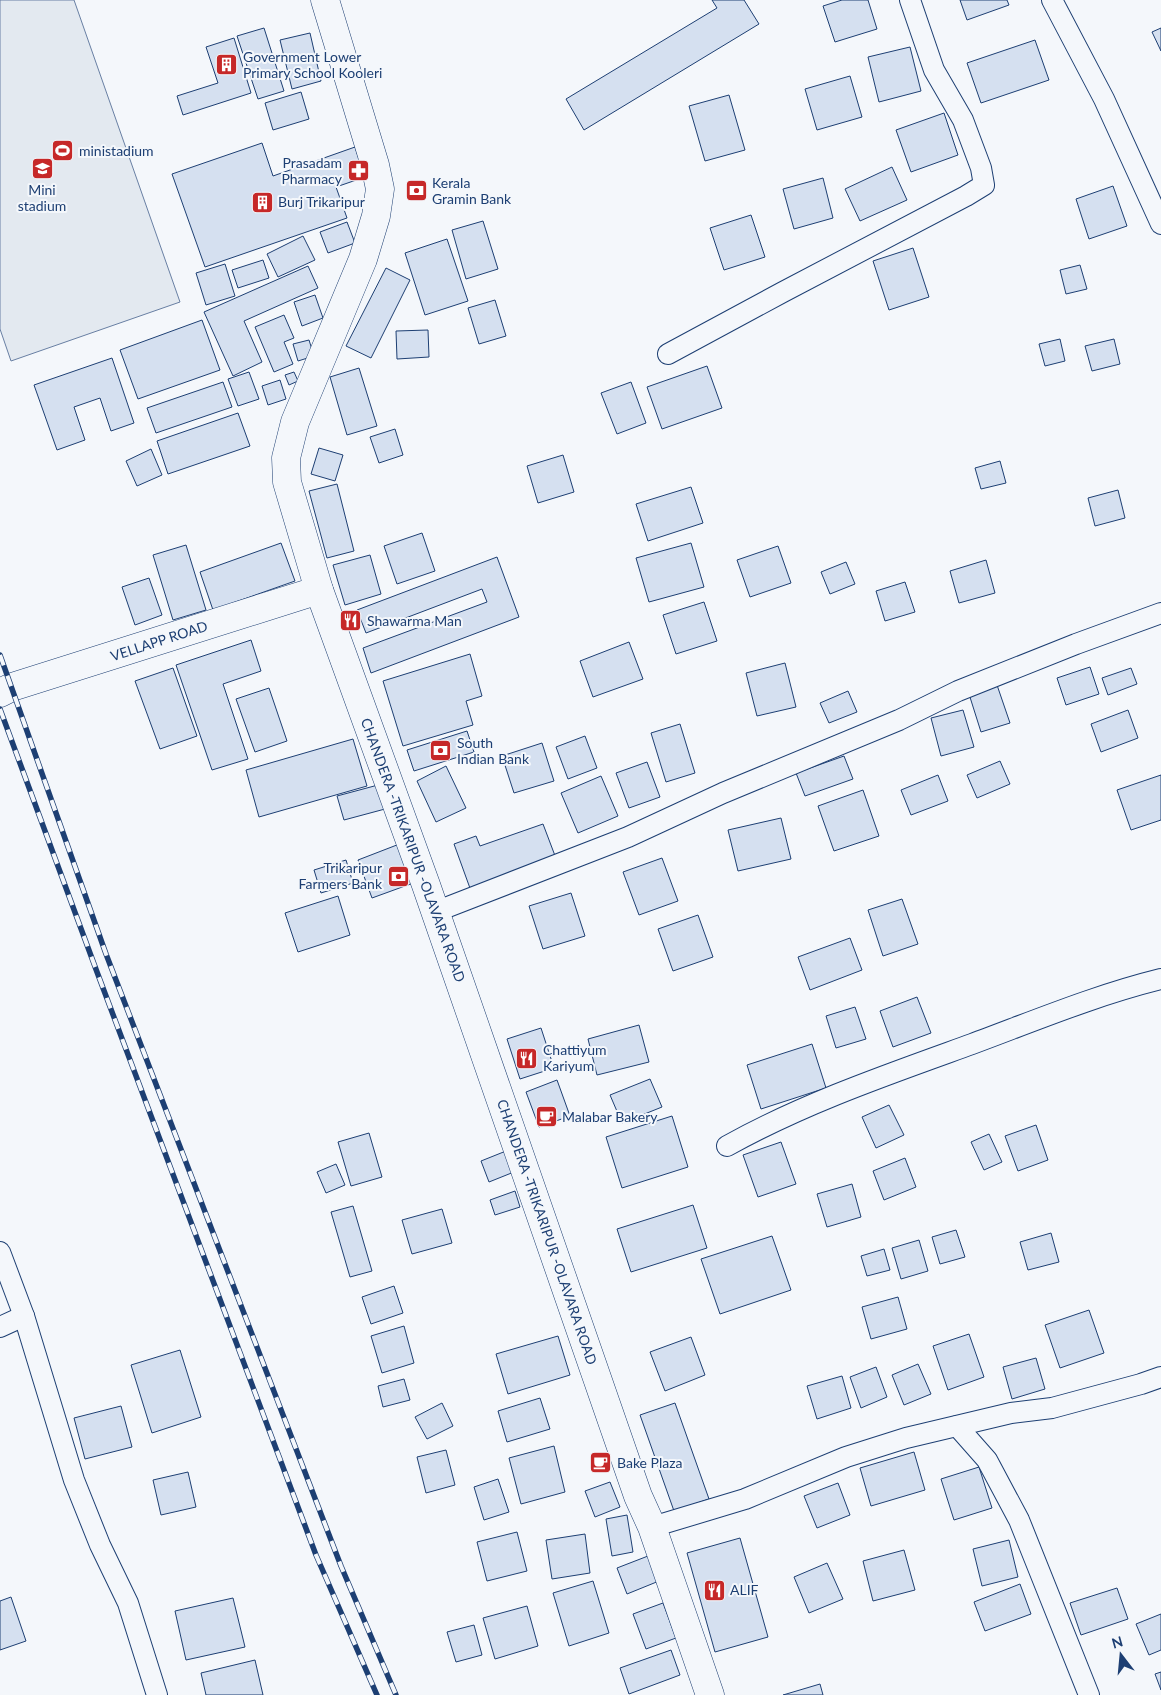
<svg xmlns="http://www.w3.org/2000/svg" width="1161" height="1695" font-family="Lato,sans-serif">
	<rect width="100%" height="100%" fill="#f4f7fb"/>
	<path fill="#e3e9f0" stroke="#687fa3" d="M 0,0 L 74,0 L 180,302 L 11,361 L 0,329 Z"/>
	<g fill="#d5e0f0" stroke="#1d3f73">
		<path d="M 712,0 L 744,0 L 759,24 L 584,130 L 566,99 L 717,8 Z"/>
		<path d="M 842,0 L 868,0 L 877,29 L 835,42 L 823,6 Z"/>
		<path d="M 960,0 L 1007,0 L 1009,5 L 967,20 Z"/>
		<path d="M 264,28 L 284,91 L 258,99 L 237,36 Z"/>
		<path d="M 1161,28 L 1161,51 L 1152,32 Z"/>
		<path d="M 310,33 L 321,81 L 292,89 L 280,40 Z"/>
		<path d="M 234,38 L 251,93 L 183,115 L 177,96 L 218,83 L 206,47 Z"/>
		<path d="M 1035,40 L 1049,80 L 981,103 L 967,63 Z"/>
		<path d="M 910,47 L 921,91 L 879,102 L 868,57 Z"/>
		<path d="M 850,76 L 862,117 L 817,130 L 805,89 Z"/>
		<path d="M 301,92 L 309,119 L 273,130 L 265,103 Z"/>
		<path d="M 729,95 L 745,150 L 705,161 L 689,106 Z"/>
		<path d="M 944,113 L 958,155 L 911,172 L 896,130 Z"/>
		<path d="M 262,143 L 273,176 L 355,147 L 365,177 L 336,187 L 347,218 L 205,267 L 172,174 Z"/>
		<path d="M 892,167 L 907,200 L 860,221 L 845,189 Z"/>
		<path d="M 823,178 L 833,218 L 794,229 L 783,189 Z"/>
		<path d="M 1113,186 L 1127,226 L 1089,239 L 1076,199 Z"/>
		<path d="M 751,215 L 765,257 L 724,270 L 710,228 Z"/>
		<path d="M 483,221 L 498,269 L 466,279 L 452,230 Z"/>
		<path d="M 347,222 L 355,243 L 328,253 L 320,232 Z"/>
		<path d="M 303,236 L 315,260 L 278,277 L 267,254 Z"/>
		<path d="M 447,239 L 468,301 L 425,315 L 405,253 Z"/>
		<path d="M 913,248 L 929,297 L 889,310 L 873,261 Z"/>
		<path d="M 263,260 L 269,278 L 238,288 L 232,270 Z"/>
		<path d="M 225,264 L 235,296 L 206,305 L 196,273 Z"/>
		<path d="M 1080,265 L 1087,289 L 1066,294 L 1060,270 Z"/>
		<path d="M 308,266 L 318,288 L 244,321 L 262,362 L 233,376 L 204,312 Z"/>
		<path d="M 386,268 L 410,280 L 371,358 L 346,346 Z"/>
		<path d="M 315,295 L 323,318 L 302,326 L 294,302 Z"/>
		<path d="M 495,300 L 506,336 L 479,344 L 468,308 Z"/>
		<path d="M 284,315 L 294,338 L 284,342 L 293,364 L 274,372 L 255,327 Z"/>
		<path d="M 202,320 L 220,370 L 138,399 L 120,350 Z"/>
		<path d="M 428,330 L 429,357 L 397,359 L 396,331 Z"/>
		<path d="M 1060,339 L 1065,361 L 1045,366 L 1039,344 Z"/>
		<path d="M 1114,339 L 1120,364 L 1092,371 L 1085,346 Z"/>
		<path d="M 309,340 L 314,356 L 298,361 L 293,344 Z"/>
		<path d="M 112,358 L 134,423 L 111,431 L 100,398 L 74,407 L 85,440 L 57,450 L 34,385 Z"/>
		<path d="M 707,366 L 722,408 L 662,429 L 647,387 Z"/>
		<path d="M 359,368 L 377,426 L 347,435 L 330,377 Z"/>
		<path d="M 249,372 L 259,399 L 238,406 L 228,379 Z"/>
		<path d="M 294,372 L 298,381 L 289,385 L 285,375 Z"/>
		<path d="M 280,380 L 286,399 L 268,405 L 262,386 Z"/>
		<path d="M 223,382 L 232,407 L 156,433 L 147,408 Z"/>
		<path d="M 631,382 L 646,423 L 617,434 L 601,393 Z"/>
		<path d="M 238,413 L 250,446 L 168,474 L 157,441 Z"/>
		<path d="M 395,429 L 403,455 L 379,463 L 370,437 Z"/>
		<path d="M 319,448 L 343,455 L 335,481 L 311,474 Z"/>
		<path d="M 151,449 L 162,475 L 137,486 L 126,461 Z"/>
		<path d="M 563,455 L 574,492 L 538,503 L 527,466 Z"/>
		<path d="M 1000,461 L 1006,483 L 981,489 L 975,468 Z"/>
		<path d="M 337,484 L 354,551 L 327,558 L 309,491 Z"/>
		<path d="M 691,487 L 703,523 L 648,541 L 636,504 Z"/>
		<path d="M 1118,490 L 1125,518 L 1095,526 L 1088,498 Z"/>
		<path d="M 422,533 L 435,571 L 397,584 L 384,546 Z"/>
		<path d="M 281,543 L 295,581 L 213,610 L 200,572 Z"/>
		<path d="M 691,543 L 704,587 L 649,602 L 636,558 Z"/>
		<path d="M 186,545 L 206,610 L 173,620 L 153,555 Z"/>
		<path d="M 778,546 L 791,583 L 750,597 L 737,560 Z"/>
		<path d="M 370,555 L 381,594 L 345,605 L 333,565 Z"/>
		<path d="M 497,557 L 519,617 L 371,673 L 363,648 L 487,602 L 482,589 L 366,633 L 357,610 Z"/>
		<path d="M 986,560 L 995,593 L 959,603 L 950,571 Z"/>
		<path d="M 846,562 L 855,584 L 830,594 L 821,572 Z"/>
		<path d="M 149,578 L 162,615 L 135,625 L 122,587 Z"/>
		<path d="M 905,582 L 915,612 L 885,621 L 876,591 Z"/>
		<path d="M 704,602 L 717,641 L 676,654 L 663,615 Z"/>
		<path d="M 251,640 L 261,671 L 223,684 L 248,759 L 212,770 L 176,665 Z"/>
		<path d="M 629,642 L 643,679 L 593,697 L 580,661 Z"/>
		<path d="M 470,654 L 482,696 L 466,701 L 473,725 L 403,746 L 383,681 Z"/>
		<path d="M 785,663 L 796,707 L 757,716 L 746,673 Z"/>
		<path d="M 1090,667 L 1099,694 L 1066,705 L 1057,678 Z"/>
		<path d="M 173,668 L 197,736 L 160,749 L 135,681 Z"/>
		<path d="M 1131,668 L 1137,684 L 1108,695 L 1102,678 Z"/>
		<path d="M 997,685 L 1010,723 L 981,732 L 969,694 Z"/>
		<path d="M 269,688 L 287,741 L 255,752 L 236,699 Z"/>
		<path d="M 848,691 L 857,712 L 829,723 L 820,703 Z"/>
		<path d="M 963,710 L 974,747 L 941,756 L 931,718 Z"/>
		<path d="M 1128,710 L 1138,738 L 1101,752 L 1091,724 Z"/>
		<path d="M 680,724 L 695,773 L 666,782 L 651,733 Z"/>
		<path d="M 467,731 L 474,752 L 414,771 L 407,750 Z"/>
		<path d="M 585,736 L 597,768 L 568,779 L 556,747 Z"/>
		<path d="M 353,739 L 367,786 L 259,817 L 246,770 Z"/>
		<path d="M 542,743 L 554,781 L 514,793 L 502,756 Z"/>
		<path d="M 844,756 L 853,779 L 805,796 L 796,773 Z"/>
		<path d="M 1000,761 L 1010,784 L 977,798 L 967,775 Z"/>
		<path d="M 647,762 L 660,797 L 629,808 L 616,773 Z"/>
		<path d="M 446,766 L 466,808 L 436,822 L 417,781 Z"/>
		<path d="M 938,775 L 948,801 L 911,815 L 901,790 Z"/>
		<path d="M 1161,775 L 1161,820 L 1131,830 L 1117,790 Z"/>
		<path d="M 601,776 L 618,816 L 578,833 L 561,793 Z"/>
		<path d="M 378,785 L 385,809 L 344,820 L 337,796 Z"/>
		<path d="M 863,790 L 879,836 L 834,851 L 818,806 Z"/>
		<path d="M 781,818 L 791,859 L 738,871 L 728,830 Z"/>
		<path d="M 543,824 L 557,861 L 471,891 L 454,844 L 476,836 L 480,846 Z"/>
		<path d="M 402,843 L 416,882 L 372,898 L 358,860 Z"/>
		<path d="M 662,858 L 678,901 L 639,915 L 623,872 Z"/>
		<path d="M 346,860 L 353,883 L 321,893 L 314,870 Z"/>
		<path d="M 571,893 L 585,936 L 543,949 L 529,906 Z"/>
		<path d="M 338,896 L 350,935 L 298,952 L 285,913 Z"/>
		<path d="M 902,899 L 918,944 L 883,956 L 868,910 Z"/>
		<path d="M 698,915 L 713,957 L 673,971 L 658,929 Z"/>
		<path d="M 850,938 L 862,970 L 810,990 L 798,957 Z"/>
		<path d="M 917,997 L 931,1033 L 893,1047 L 880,1011 Z"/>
		<path d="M 855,1007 L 866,1039 L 836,1048 L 826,1016 Z"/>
		<path d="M 639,1025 L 649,1062 L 597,1075 L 588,1039 Z"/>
		<path d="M 541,1028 L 554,1068 L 520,1079 L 507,1039 Z"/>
		<path d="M 812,1044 L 826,1088 L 761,1109 L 747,1065 Z"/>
		<path d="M 650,1079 L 662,1107 L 622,1123 L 610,1095 Z"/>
		<path d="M 557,1080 L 570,1116 L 539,1127 L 526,1092 Z"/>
		<path d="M 889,1105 L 904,1135 L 876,1148 L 862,1117 Z"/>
		<path d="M 672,1116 L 688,1167 L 622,1188 L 606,1137 Z"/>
		<path d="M 1036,1125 L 1048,1160 L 1018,1171 L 1005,1136 Z"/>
		<path d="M 369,1133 L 382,1177 L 351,1186 L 338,1142 Z"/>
		<path d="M 989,1134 L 1002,1162 L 984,1170 L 971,1142 Z"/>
		<path d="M 781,1142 L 796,1184 L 758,1197 L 743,1155 Z"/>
		<path d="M 506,1151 L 514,1172 L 489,1182 L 481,1161 Z"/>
		<path d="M 905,1158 L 916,1187 L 884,1200 L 873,1171 Z"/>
		<path d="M 336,1164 L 345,1185 L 326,1193 L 317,1172 Z"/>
		<path d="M 852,1184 L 861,1217 L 827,1227 L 817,1194 Z"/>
		<path d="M 515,1191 L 520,1207 L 495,1215 L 490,1200 Z"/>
		<path d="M 693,1205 L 707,1248 L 631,1272 L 617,1229 Z"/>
		<path d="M 353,1206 L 372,1271 L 350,1277 L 331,1212 Z"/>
		<path d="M 442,1209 L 452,1243 L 412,1254 L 402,1220 Z"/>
		<path d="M 956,1230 L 965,1257 L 940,1264 L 932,1237 Z"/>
		<path d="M 1051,1233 L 1059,1262 L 1028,1270 L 1020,1242 Z"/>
		<path d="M 772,1236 L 791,1290 L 720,1314 L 701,1259 Z"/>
		<path d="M 919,1240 L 928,1271 L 901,1279 L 892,1248 Z"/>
		<path d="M 884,1249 L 890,1270 L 867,1276 L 861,1256 Z"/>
		<path d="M 394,1286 L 403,1313 L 371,1324 L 362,1297 Z"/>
		<path d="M 898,1297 L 907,1329 L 871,1339 L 862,1307 Z"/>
		<path d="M 1089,1310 L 1104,1353 L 1060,1368 L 1045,1325 Z"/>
		<path d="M 404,1326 L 414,1363 L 382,1373 L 371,1336 Z"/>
		<path d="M 969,1334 L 984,1377 L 948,1390 L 933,1346 Z"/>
		<path d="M 558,1336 L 570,1375 L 508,1394 L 496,1354 Z"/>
		<path d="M 691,1337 L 705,1375 L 665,1391 L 650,1352 Z"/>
		<path d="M 180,1350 L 201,1417 L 152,1433 L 131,1365 Z"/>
		<path d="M 1036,1358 L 1045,1389 L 1012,1399 L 1003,1367 Z"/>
		<path d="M 918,1364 L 931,1394 L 904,1405 L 892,1375 Z"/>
		<path d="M 876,1367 L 887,1397 L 861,1408 L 850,1377 Z"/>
		<path d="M 842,1376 L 851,1408 L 817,1419 L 807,1386 Z"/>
		<path d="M 404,1379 L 410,1400 L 383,1407 L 378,1386 Z"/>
		<path d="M 540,1398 L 550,1429 L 507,1442 L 498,1411 Z"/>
		<path d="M 442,1403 L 453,1426 L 427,1439 L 415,1417 Z"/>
		<path d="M 675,1403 L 709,1499 L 674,1511 L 640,1415 Z"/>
		<path d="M 121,1406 L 132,1447 L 85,1459 L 74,1418 Z"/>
		<path d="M 554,1446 L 565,1492 L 521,1504 L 509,1458 Z"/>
		<path d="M 446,1450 L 455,1485 L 426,1493 L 417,1457 Z"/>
		<path d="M 914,1452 L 925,1490 L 871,1506 L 860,1468 Z"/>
		<path d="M 979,1467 L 992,1508 L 954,1520 L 941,1479 Z"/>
		<path d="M 188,1472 L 196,1507 L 161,1515 L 153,1480 Z"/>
		<path d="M 498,1479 L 509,1512 L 484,1520 L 474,1487 Z"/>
		<path d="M 610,1482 L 620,1507 L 595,1517 L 585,1491 Z"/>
		<path d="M 838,1483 L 850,1515 L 817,1528 L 804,1496 Z"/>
		<path d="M 627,1515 L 633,1552 L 612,1556 L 606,1519 Z"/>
		<path d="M 517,1532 L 527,1571 L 487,1581 L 477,1542 Z"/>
		<path d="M 585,1534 L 590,1573 L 552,1579 L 546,1540 Z"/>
		<path d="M 740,1538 L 768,1637 L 715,1652 L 687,1553 Z"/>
		<path d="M 1009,1540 L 1018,1577 L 982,1586 L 973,1549 Z"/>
		<path d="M 904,1550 L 915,1590 L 873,1601 L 863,1561 Z"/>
		<path d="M 648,1556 L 659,1581 L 627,1594 L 617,1568 Z"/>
		<path d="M 827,1563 L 843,1599 L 809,1613 L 794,1577 Z"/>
		<path d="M 593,1581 L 609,1633 L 569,1646 L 553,1593 Z"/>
		<path d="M 1020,1584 L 1031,1614 L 985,1631 L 974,1602 Z"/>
		<path d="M 1117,1588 L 1128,1619 L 1081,1635 L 1070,1603 Z"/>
		<path d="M 11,1597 L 26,1641 L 0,1650 L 0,1601 Z"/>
		<path d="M 233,1598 L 245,1647 L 186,1660 L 175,1611 Z"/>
		<path d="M 663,1603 L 676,1638 L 646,1649 L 633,1614 Z"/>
		<path d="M 527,1606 L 538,1646 L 495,1659 L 483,1618 Z"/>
		<path d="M 1161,1614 L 1161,1650 L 1149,1655 L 1136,1624 Z"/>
		<path d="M 474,1625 L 482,1655 L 456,1662 L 447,1632 Z"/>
		<path d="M 671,1650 L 680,1675 L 629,1694 L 620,1668 Z"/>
		<path d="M 255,1660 L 263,1695 L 206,1695 L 201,1673 Z"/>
		<path d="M 1161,1672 L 1161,1690 L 1155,1674 Z"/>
		<path d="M 820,1684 L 823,1695 L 783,1695 Z"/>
	</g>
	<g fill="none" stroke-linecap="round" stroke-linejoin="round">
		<defs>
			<g id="minor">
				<path d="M 1052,0 L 1104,99 L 1161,224"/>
				<path d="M 668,354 L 783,292 L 966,196 L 984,185 L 981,168 L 963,120 L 934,70 L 910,0"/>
				<path d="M 435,912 L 628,837 L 723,793 L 899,720 L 958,691 L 1076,644 L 1161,613"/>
				<path d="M 727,1146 C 804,1103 889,1074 972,1044 C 1034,1021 1096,995 1161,979"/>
				<path d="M 0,1252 L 24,1316 L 74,1480 L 100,1545 L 128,1603 L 157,1695"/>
				<path d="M 0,1327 L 24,1316"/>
				<path d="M 957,1426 L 987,1460 L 1019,1520 L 1089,1695"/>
				<path d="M 652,1527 L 745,1499 L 846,1457 L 906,1438 L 1011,1413 L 1052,1408 L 1141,1384 L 1161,1377"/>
			</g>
			<g id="secondary">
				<path d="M 325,0 L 375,165 L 380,189 L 376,216 L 363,259 L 295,422 L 286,458 L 287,482 L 319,590 L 426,885 L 638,1496 L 652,1527 L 710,1695"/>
				<path d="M 0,693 L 12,687 L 319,590"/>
			</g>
		</defs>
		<use href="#minor" stroke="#1d3f73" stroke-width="22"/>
		<use href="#secondary" stroke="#1d3f73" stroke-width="29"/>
		<use href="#minor" stroke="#f4f7fb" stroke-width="20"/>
		<use href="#secondary" stroke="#f4f7fb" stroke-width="28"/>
		<defs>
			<g id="rail">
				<path d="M 0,655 L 106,954 L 341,1566 L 396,1695"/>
				<path d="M 0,709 L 97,972 L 316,1555 L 377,1695"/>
			</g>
		</defs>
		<use href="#rail" stroke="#1d3f73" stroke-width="5.5"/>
		<use href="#rail" stroke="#f4f7fb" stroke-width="4" stroke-dasharray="11" stroke-linecap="butt"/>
	</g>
	<defs>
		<symbol id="building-square" viewBox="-11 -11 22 22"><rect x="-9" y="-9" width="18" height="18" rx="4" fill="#c62828" stroke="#f4f7fb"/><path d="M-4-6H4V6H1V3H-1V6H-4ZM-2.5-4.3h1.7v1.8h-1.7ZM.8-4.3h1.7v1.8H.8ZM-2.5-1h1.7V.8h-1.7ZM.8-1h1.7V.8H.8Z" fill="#fff"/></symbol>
		<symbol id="stadium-square" viewBox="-11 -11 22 22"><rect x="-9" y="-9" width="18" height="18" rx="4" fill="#c62828" stroke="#f4f7fb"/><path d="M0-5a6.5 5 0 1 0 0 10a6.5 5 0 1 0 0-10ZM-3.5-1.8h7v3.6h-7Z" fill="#fff"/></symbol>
		<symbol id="school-square" viewBox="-11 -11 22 22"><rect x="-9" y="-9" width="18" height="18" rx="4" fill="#c62828" stroke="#f4f7fb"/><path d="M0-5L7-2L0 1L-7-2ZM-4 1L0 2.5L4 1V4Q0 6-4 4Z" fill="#fff"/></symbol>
		<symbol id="pharmacy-square" viewBox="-11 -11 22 22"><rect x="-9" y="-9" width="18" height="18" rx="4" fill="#c62828" stroke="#f4f7fb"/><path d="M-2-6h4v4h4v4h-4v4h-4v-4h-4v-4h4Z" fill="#fff"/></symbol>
		<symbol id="bank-square" viewBox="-11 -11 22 22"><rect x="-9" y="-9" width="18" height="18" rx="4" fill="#c62828" stroke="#f4f7fb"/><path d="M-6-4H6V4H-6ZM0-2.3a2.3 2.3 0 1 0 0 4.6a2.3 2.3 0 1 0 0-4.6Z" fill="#fff"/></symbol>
		<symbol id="restaurant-square" viewBox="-11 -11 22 22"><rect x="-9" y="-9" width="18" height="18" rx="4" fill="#c62828" stroke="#f4f7fb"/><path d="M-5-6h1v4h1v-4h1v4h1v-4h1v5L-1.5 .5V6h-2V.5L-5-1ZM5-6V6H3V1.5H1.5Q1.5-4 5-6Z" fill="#fff"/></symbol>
		<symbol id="cafe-square" viewBox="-11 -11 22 22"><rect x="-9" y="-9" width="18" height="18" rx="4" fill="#c62828" stroke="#f4f7fb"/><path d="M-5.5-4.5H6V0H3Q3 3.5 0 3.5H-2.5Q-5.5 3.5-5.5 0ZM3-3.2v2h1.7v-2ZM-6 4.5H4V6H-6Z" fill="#fff"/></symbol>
	</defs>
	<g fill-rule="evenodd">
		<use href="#building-square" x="214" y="52" width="25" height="25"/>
		<use href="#stadium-square" x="50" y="138" width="25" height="25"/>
		<use href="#school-square" x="30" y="156" width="25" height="25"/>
		<use href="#pharmacy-square" x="346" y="158" width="25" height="25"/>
		<use href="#bank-square" x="404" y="178" width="25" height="25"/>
		<use href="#building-square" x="250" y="190" width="25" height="25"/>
		<use href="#restaurant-square" x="338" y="608" width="25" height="25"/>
		<use href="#bank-square" x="428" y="738" width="25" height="25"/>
		<use href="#bank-square" x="386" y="864" width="25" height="25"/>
		<use href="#restaurant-square" x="514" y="1046" width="25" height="25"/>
		<use href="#cafe-square" x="534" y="1104" width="25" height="25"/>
		<use href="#cafe-square" x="588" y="1450" width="25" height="25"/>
		<use href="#restaurant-square" x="702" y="1578" width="25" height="25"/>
	</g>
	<g text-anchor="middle" stroke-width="4" stroke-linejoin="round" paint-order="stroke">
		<g font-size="14" fill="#1d3f73" stroke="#f4f7fb" text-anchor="start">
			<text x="243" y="62">Government Lower<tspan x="243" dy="16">Primary School Kooleri</tspan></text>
			<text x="79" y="156">ministadium</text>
			<text x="342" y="168" text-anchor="end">Prasadam<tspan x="342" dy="16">Pharmacy</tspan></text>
			<text x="432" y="188">Kerala<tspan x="432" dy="16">Gramin Bank</tspan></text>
			<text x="42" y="195" text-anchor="middle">Mini<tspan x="42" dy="16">stadium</tspan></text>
			<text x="278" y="207">Burj Trikaripur</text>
			<text x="367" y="626">Shawarma Man</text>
			<text x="457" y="748">South<tspan x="457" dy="16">Indian Bank</tspan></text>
			<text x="382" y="873" text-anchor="end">Trikaripur<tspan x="382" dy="16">Farmers Bank</tspan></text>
			<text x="543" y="1055">Chattiyum<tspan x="543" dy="16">Kariyum</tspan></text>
			<text x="562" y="1122">Malabar Bakery</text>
			<text x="617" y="1468">Bake Plaza</text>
			<text x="730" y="1595">ALIF</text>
		</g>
		<g font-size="14" fill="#1d3f73" stroke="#f4f7fb">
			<text transform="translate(159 641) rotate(-18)" y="5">VELLAPP ROAD</text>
			<text transform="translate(413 850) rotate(70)" y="5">CHANDERA -TRIKARIPUR -OLAVARA ROAD</text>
			<text transform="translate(547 1232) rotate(71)" y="5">CHANDERA -TRIKARIPUR -OLAVARA ROAD</text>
		</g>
	</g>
	<g transform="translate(1121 1655) rotate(344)" stroke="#f4f7fb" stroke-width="4" paint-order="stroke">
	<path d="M0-4L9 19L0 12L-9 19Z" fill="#1d3f73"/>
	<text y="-8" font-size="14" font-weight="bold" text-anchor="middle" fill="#1d3f73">N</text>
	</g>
</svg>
